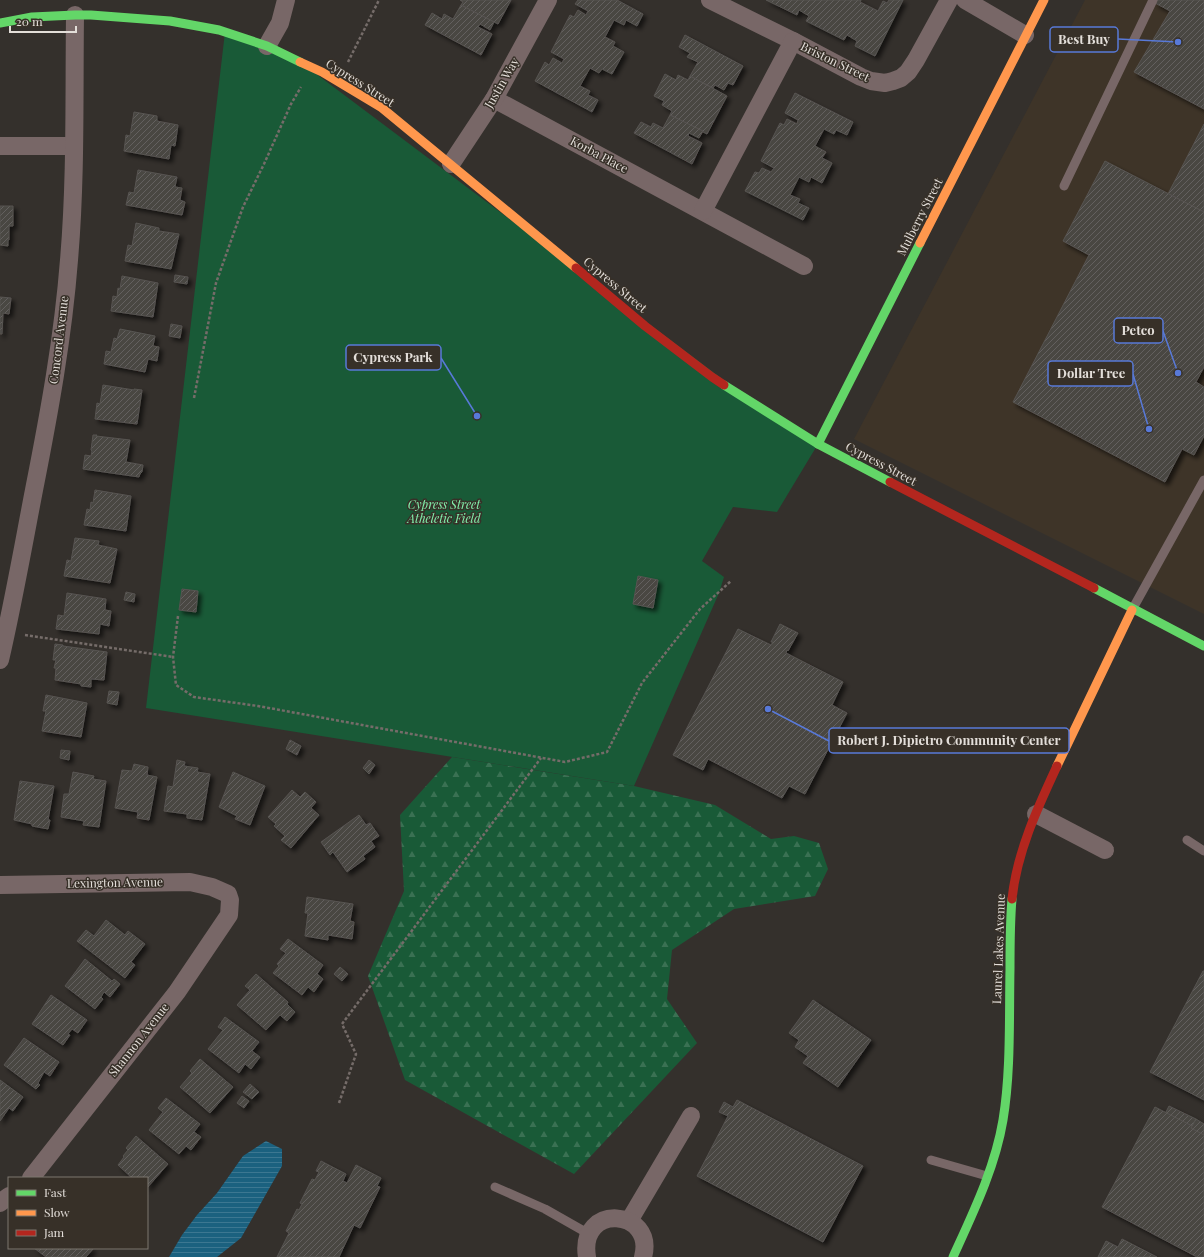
<svg xmlns="http://www.w3.org/2000/svg" width="1204" height="1257" font-family="'Playfair Display',serif">
	<defs>
		<pattern id="forest-firs" width="22" height="20" patternUnits="userSpaceOnUse"><rect width="22" height="20" fill="#195a37"/><path d="M5 1l3.5 6h-7zM16 11l3.5 6h-7z" fill="#3a7153"/></pattern>
		<pattern id="water-rules" width="6" height="5" patternUnits="userSpaceOnUse"><rect width="6" height="5" fill="#1b617f"/><path d="M0 2.5h6" fill="none" stroke="#3c7791"/></pattern>
		<pattern id="building-hatch" width="6" height="6" patternUnits="userSpaceOnUse"><rect width="6" height="6" fill="#494643"/><path d="M-1 1l2-2M0 6l6-6M5 7l2-2" fill="none" stroke="#63605e"/></pattern>
		<filter id="shadow"><feDropShadow dx="3.5" dy="3.5" stdDeviation="2" flood-color="#0009"/></filter>
	</defs>
	<rect width="100%" height="100%" fill="#34302c"/>
	<path fill="#3e3428" d="M 1085,0 L 1204,0 L 1204,614 L 854,439 Z"/>
	<path fill="#195a37" d="M 225,32 L 295,58 L 761,408 L 818,444 L 777,512 L 733,507 L 702,561 L 724,577 L 719,593 L 634,786 L 146,708 Z"/>
	<path fill="url(#forest-firs)" d="M 452,757 L 634,786 L 715,805 L 771,839 L 794,836 L 819,843 L 828,869 L 815,896 L 734,909 L 672,950 L 667,999 L 697,1043 L 574,1174 L 405,1080 L 368,976 L 404,891 L 400,815 Z"/>
	<path fill="url(#water-rules)" d="M 266,1141 L 282,1149 L 282,1166 L 241,1238 L 217,1257 L 169,1257 L 182,1235 L 197,1215 L 217,1193 L 243,1156 Z"/>
	<g fill="url(#building-hatch)" stroke="#575451" filter="url(#shadow)">
		<path d="M 460,0 L 511,0 L 498,24 L 461,5 L 463,2 Z"/>
		<path d="M 578,0 L 617,0 L 643,14 L 637,26 L 626,20 L 624,25 L 614,20 L 605,37 L 615,42 L 613,46 L 624,52 L 612,74 L 602,69 L 599,73 L 590,68 L 580,86 L 590,91 L 588,95 L 598,100 L 592,112 L 535,81 L 545,62 L 549,65 L 553,58 L 562,63 L 564,59 L 551,52 L 570,15 L 574,17 L 578,10 L 586,15 L 588,11 L 575,4 Z"/>
		<path d="M 766,0 L 861,0 L 860,2 L 878,11 L 883,1 L 887,3 L 889,0 L 903,0 L 875,56 L 855,46 L 857,41 L 847,35 L 844,40 L 806,21 L 809,16 L 799,10 L 797,15 Z"/>
		<path d="M 1157,0 L 1204,0 L 1204,109 L 1134,72 L 1170,11 L 1155,3 Z"/>
		<path d="M 461,5 L 494,22 L 490,30 L 480,24 L 478,27 L 492,34 L 481,55 L 425,25 L 432,13 L 442,19 L 444,14 L 453,19 Z"/>
		<path d="M 685,35 L 743,66 L 733,85 L 728,83 L 724,90 L 715,85 L 713,88 L 690,76 L 698,62 L 687,57 L 690,53 L 679,47 Z"/>
		<path d="M 665,74 L 676,80 L 678,75 L 688,80 L 690,76 L 727,96 L 707,134 L 670,115 L 672,111 L 662,105 L 664,101 L 654,96 Z"/>
		<path d="M 795,93 L 853,122 L 847,135 L 836,130 L 834,134 L 824,129 L 815,146 L 826,152 L 822,158 L 832,163 L 822,183 L 811,177 L 809,182 L 799,177 L 790,195 L 800,199 L 798,203 L 809,208 L 803,220 L 745,191 L 755,172 L 759,173 L 762,168 L 771,172 L 774,168 L 761,161 L 780,123 L 784,125 L 787,119 L 797,124 L 798,120 L 785,113 Z"/>
		<path d="M 134,112 L 157,116 L 157,121 L 178,125 L 175,146 L 171,145 L 169,159 L 124,151 L 126,135 L 130,136 Z"/>
		<path d="M 670,115 L 703,131 L 699,138 L 689,133 L 688,136 L 702,143 L 692,164 L 634,133 L 641,122 L 651,127 L 653,123 L 663,128 Z"/>
		<path d="M 1204,124 L 1204,212 L 1168,194 Z"/>
		<path d="M 1105,161 L 1204,212 L 1204,367 L 1196,382 L 1204,387 L 1204,436 L 1194,455 L 1182,449 L 1165,482 L 1013,402 L 1089,255 L 1063,241 Z"/>
		<path d="M 138,170 L 177,177 L 175,187 L 182,188 L 180,200 L 185,202 L 182,215 L 126,205 L 129,192 L 134,193 Z"/>
		<path d="M 0,206 L 13,206 L 13,226 L 9,226 L 9,240 L 8,240 L 8,246 L 0,245 Z"/>
		<path d="M 136,223 L 159,228 L 159,231 L 179,234 L 171,269 L 125,261 L 128,245 L 132,246 Z"/>
		<path d="M 175,275 L 188,277 L 187,284 L 174,282 Z"/>
		<path d="M 122,276 L 158,283 L 153,317 L 111,311 L 113,296 L 117,297 L 118,288 L 120,289 Z"/>
		<path d="M 0,297 L 11,298 L 9,314 L 3,313 L 2,334 L 0,334 Z"/>
		<path d="M 171,324 L 182,326 L 180,338 L 169,336 Z"/>
		<path d="M 120,329 L 155,336 L 153,346 L 159,347 L 157,361 L 148,359 L 145,372 L 104,364 L 106,351 L 111,352 L 114,338 L 117,339 Z"/>
		<path d="M 103,385 L 134,390 L 134,389 L 142,390 L 137,424 L 95,419 L 97,403 L 100,404 Z"/>
		<path d="M 93,435 L 97,435 L 96,436 L 130,440 L 126,462 L 143,465 L 142,472 L 140,474 L 139,477 L 83,469 L 85,455 L 91,456 L 92,451 L 91,450 Z"/>
		<path d="M 95,490 L 131,496 L 126,531 L 84,525 L 87,509 L 90,510 L 91,502 L 93,503 Z"/>
		<path d="M 75,538 L 99,541 L 98,545 L 117,549 L 110,583 L 64,576 L 67,560 L 71,561 Z"/>
		<path d="M 638,576 L 658,580 L 653,608 L 633,604 Z"/>
		<path d="M 182,589 L 198,591 L 196,612 L 179,610 Z"/>
		<path d="M 126,592 L 135,594 L 134,602 L 124,600 Z"/>
		<path d="M 67,593 L 106,599 L 105,610 L 111,611 L 109,626 L 100,624 L 99,634 L 56,629 L 58,615 L 64,616 Z"/>
		<path d="M 780,624 L 798,633 L 788,651 L 787,650 L 786,653 L 843,682 L 832,705 L 847,713 L 805,794 L 789,786 L 782,798 L 708,759 L 703,770 L 673,755 L 738,629 L 771,645 L 773,642 L 771,642 Z"/>
		<path d="M 55,644 L 63,645 L 63,646 L 107,652 L 104,680 L 91,679 L 91,687 L 81,686 L 81,684 L 55,680 L 56,668 L 54,668 L 56,660 L 53,660 Z"/>
		<path d="M 109,691 L 119,692 L 117,705 L 107,703 Z"/>
		<path d="M 46,695 L 87,703 L 81,737 L 42,731 L 46,711 L 43,711 Z"/>
		<path d="M 290,740 L 301,746 L 297,755 L 286,749 Z"/>
		<path d="M 61,750 L 70,751 L 69,760 L 60,758 Z"/>
		<path d="M 177,760 L 185,762 L 184,766 L 198,768 L 197,772 L 210,774 L 202,820 L 187,818 L 187,814 L 164,811 L 168,786 L 173,787 Z"/>
		<path d="M 369,760 L 375,765 L 369,774 L 363,768 Z"/>
		<path d="M 134,764 L 148,767 L 147,775 L 157,777 L 149,820 L 137,818 L 138,812 L 115,808 L 122,770 L 132,771 Z"/>
		<path d="M 73,772 L 94,776 L 93,779 L 106,781 L 99,827 L 83,825 L 84,821 L 61,817 L 64,794 L 69,794 Z"/>
		<path d="M 233,772 L 265,786 L 250,825 L 235,819 L 237,816 L 219,807 Z"/>
		<path d="M 20,781 L 54,786 L 48,820 L 50,820 L 48,829 L 32,826 L 32,824 L 14,820 Z"/>
		<path d="M 292,790 L 300,797 L 305,792 L 316,802 L 311,808 L 319,815 L 291,848 L 281,840 L 285,836 L 274,826 L 276,824 L 268,817 Z"/>
		<path d="M 359,815 L 366,825 L 370,823 L 379,836 L 371,841 L 375,847 L 363,856 L 365,859 L 347,872 L 333,852 L 330,855 L 321,842 Z"/>
		<path d="M 307,897 L 353,904 L 350,921 L 354,922 L 352,939 L 328,935 L 328,940 L 305,936 L 308,913 L 305,913 Z"/>
		<path d="M 106,920 L 125,935 L 128,931 L 145,944 L 131,962 L 135,965 L 125,978 L 77,941 L 86,930 L 94,936 Z"/>
		<path d="M 288,939 L 323,965 L 317,974 L 323,979 L 314,992 L 308,987 L 302,995 L 273,973 L 279,966 L 277,964 L 286,953 L 280,949 Z"/>
		<path d="M 85,959 L 112,981 L 114,979 L 120,984 L 110,997 L 104,992 L 101,997 L 103,999 L 95,1009 L 65,986 Z"/>
		<path d="M 340,967 L 348,974 L 342,981 L 334,974 Z"/>
		<path d="M 1203,971 L 1204,971 L 1204,1100 L 1150,1072 Z"/>
		<path d="M 256,974 L 288,1002 L 287,1004 L 295,1012 L 287,1021 L 280,1015 L 266,1030 L 237,1005 L 250,990 L 245,986 Z"/>
		<path d="M 51,995 L 87,1020 L 78,1033 L 72,1029 L 68,1034 L 70,1035 L 63,1045 L 32,1024 Z"/>
		<path d="M 813,1000 L 871,1040 L 838,1087 L 803,1063 L 808,1056 L 795,1047 L 799,1040 L 789,1033 Z"/>
		<path d="M 225,1017 L 259,1042 L 252,1051 L 260,1057 L 251,1069 L 245,1064 L 239,1073 L 208,1049 L 223,1030 L 218,1027 Z"/>
		<path d="M 24,1038 L 59,1062 L 50,1076 L 44,1072 L 38,1083 L 40,1085 L 36,1089 L 4,1065 Z"/>
		<path d="M 200,1059 L 233,1087 L 210,1113 L 180,1087 L 192,1073 L 190,1071 Z"/>
		<path d="M 0,1080 L 23,1097 L 13,1111 L 9,1108 L 0,1121 Z"/>
		<path d="M 250,1084 L 259,1092 L 252,1099 L 243,1092 Z"/>
		<path d="M 242,1096 L 249,1101 L 244,1108 L 237,1103 Z"/>
		<path d="M 166,1098 L 200,1124 L 194,1132 L 201,1137 L 191,1150 L 186,1146 L 179,1154 L 149,1130 L 163,1112 L 158,1108 Z"/>
		<path d="M 737,1100 L 863,1166 L 823,1242 L 697,1176 L 728,1116 L 719,1112 L 724,1102 L 733,1107 Z"/>
		<path d="M 1169,1106 L 1196,1119 L 1191,1128 L 1165,1114 Z"/>
		<path d="M 1155,1107 L 1204,1132 L 1204,1257 L 1197,1257 L 1102,1207 Z"/>
		<path d="M 1196,1119 L 1204,1124 L 1204,1135 L 1191,1128 Z"/>
		<path d="M 136,1136 L 168,1164 L 147,1188 L 147,1178 L 132,1178 L 118,1165 L 124,1157 L 123,1156 L 128,1150 L 126,1148 Z"/>
		<path d="M 321,1161 L 346,1174 L 343,1181 L 347,1183 L 356,1165 L 381,1178 L 377,1186 L 380,1187 L 360,1228 L 354,1225 L 339,1257 L 277,1257 L 289,1233 L 286,1231 L 297,1209 L 299,1210 L 302,1204 L 300,1203 L 312,1179 L 315,1180 L 319,1172 L 316,1171 Z"/>
		<path d="M 1122,1239 L 1157,1257 L 1098,1257 L 1106,1241 L 1118,1247 Z"/>
		<path d="M 34,1248 L 92,1248 L 93,1249 L 86,1257 L 46,1257 Z"/>
	</g>
	<g fill="none" stroke-linecap="round" stroke-linejoin="round">
		<g stroke="#756c69" stroke-width="2.5" stroke-dasharray="3 2" stroke-linecap="butt">
			<path d="M 348,62 L 379,0"/>
			<path d="M 194,398 L 216,283 L 243,207 L 264,164 L 291,104 L 301,87"/>
			<path d="M 178,616 L 173,657 L 176,685 L 194,697 L 258,706 L 565,762 L 607,752 L 642,683 L 700,609 L 731,581"/>
			<path d="M 25,635 L 173,657"/>
			<path d="M 339,1103 L 356,1054 L 342,1024 L 541,758"/>
		</g>
		<g stroke="#786767" stroke-width="9">
			<path d="M 1064,186 L 1153,0"/>
			<path d="M 1132,610 L 1204,480"/>
			<path d="M 1187,840 L 1204,851"/>
			<path d="M 931,1160 L 987,1176"/>
			<path d="M 495,1187 L 545,1209 L 589,1234"/>
		</g>
		<g stroke="#786767" stroke-width="18">
			<path d="M 710,0 L 793,41 L 861,77 L 871,81 L 885,83 L 893,81 L 901,78 L 908,72 L 916,60 L 949,0"/>
			<path d="M 965,0 L 1025,35"/>
			<path d="M 267,46 L 280,23 L 286,0"/>
			<path d="M 494,99 L 804,266"/>
			<path d="M 0,146 L 74,146"/>
			<path d="M 451,164 L 494,99 L 548,0"/>
			<path d="M 703,211 L 793,41"/>
			<path d="M 0,660 C 13,604 23,547 34,490 C 49,414 63,338 69,260 C 76,179 74,96 75,15"/>
			<path d="M 1036,814 L 1105,850"/>
			<path d="M 0,885 L 190,882 L 212,887 L 228,894 L 230,900 L 229,915 L 177,992 L 31,1178"/>
			<path d="M 0,1203 L 9,1196"/>
			<path d="M 629,1221 L 691,1116"/>
			<path d="M 587,1257 C 578,1202 656,1209 643,1257"/>
		</g>
		<g stroke="#63d668" stroke-width="9">
			<path d="M 0,23 L 32,17 L 75,15 L 91,15 L 170,21 L 219,30 L 267,46 L 300,62"/>
			<path d="M 724,385 L 818,444 L 890,482"/>
			<path d="M 818,444 L 920,243"/>
			<path d="M 1094,588 L 1204,646"/>
			<path d="M 953,1257 C 973,1213 995,1168 1003,1120 C 1011,1071 1009,1019 1010,969 C 1010,945 1010,922 1012,899"/>
		</g>
		<g stroke="#ff974d" stroke-width="9">
			<path d="M 300,62 L 322,72 L 382,108 L 576,268"/>
			<path d="M 920,243 L 1044,0"/>
			<path d="M 1057,766 L 1132,610"/>
		</g>
		<g stroke="#b3261e" stroke-width="9">
			<path d="M 576,268 L 645,326 L 712,377 L 724,385"/>
			<path d="M 890,482 L 1094,588"/>
			<path d="M 1012,899 C 1017,852 1037,809 1057,766"/>
		</g>
	</g>
	<g text-anchor="middle" stroke-width="3" stroke-linejoin="round" paint-order="stroke">
		<g font-size="12" fill="#e3ded9" stroke="#373028">
			<text transform="translate(835 62) rotate(26)" y="4">Briston Street</text>
			<text transform="translate(360 83) rotate(32)" y="4">Cypress Street</text>
			<text transform="translate(502 83) rotate(-60)" y="4">Justin Way</text>
			<text transform="translate(599 155) rotate(28)" y="4">Korba Place</text>
			<text transform="translate(920 217) rotate(-63)" y="4">Mulberry Street</text>
			<text transform="translate(615 285) rotate(40)" y="4">Cypress Street</text>
			<text transform="translate(59 340) rotate(-83)" y="4">Concord Avenue</text>
			<text transform="translate(881 464) rotate(28)" y="4">Cypress Street</text>
			<text transform="translate(115 883) rotate(-1)" y="4">Lexington Avenue</text>
			<text transform="translate(999 949) rotate(-88)" y="4">Laurel Lakes Avenue</text>
			<text transform="translate(139 1040) rotate(-52)" y="4">Shannon Avenue</text>
		</g>
		<g font-size="12" font-style="italic" fill="#82f2ad" stroke="#373028">
			<text x="444" y="509">Cypress Street<tspan x="444" dy="14">Atheletic Field</tspan></text>
		</g>
	</g>
	<path fill="none" stroke="#5879d8" stroke-width="1.5" d="M1178 42L1118 39M1178 373L1163 331M477 416L441 358M1149 429L1133 374M768 709L829 741"/>
	<g fill="#5879d8" stroke="#373028" stroke-width="1.5">
		<circle cx="1178" cy="42" r="4"/>
		<circle cx="1178" cy="373" r="4"/>
		<circle cx="477" cy="416" r="4"/>
		<circle cx="1149" cy="429" r="4"/>
		<circle cx="768" cy="709" r="4"/>
	</g>
	<g fill="#373028" stroke="#5879d8" stroke-width="1.5">
		<rect x="1050" y="27" width="68" height="25" rx="4"/>
		<rect x="1114" y="318" width="49" height="25" rx="4"/>
		<rect x="346" y="345" width="95" height="25" rx="4"/>
		<rect x="1048" y="361" width="85" height="25" rx="4"/>
		<rect x="829" y="728" width="240" height="25" rx="4"/>
	</g>
	<g font-size="13" text-anchor="middle" font-weight="bold" fill="#e3ded9">
		<text x="1084" y="44">Best Buy</text>
		<text x="1138" y="335">Petco</text>
		<text x="393" y="362">Cypress Park</text>
		<text x="1091" y="378">Dollar Tree</text>
		<text x="949" y="745">Robert J. Dipietro Community Center</text>
	</g>
	<rect x="8" y="1177" width="140" height="72" fill="#373028" stroke="#7c766f"/>
	<rect x="16" y="1190" width="20" height="6" fill="#63d668" stroke="#7c766f"/>
	<text x="44" y="1197" font-size="12" fill="#e3ded9">Fast</text>
	<rect x="16" y="1210" width="20" height="6" fill="#ff974d" stroke="#7c766f"/>
	<text x="44" y="1217" font-size="12" fill="#e3ded9">Slow</text>
	<rect x="16" y="1230" width="20" height="6" fill="#b3261e" stroke="#7c766f"/>
	<text x="44" y="1237" font-size="12" fill="#e3ded9">Jam</text>
	<path d="M10 26v6h66v-6" fill="none" stroke="#e3ded9" stroke-width="2"/>
	<text x="16" y="26" font-size="12" fill="#e3ded9" stroke="#373028" stroke-width="3" paint-order="stroke">20 m</text>
</svg>
